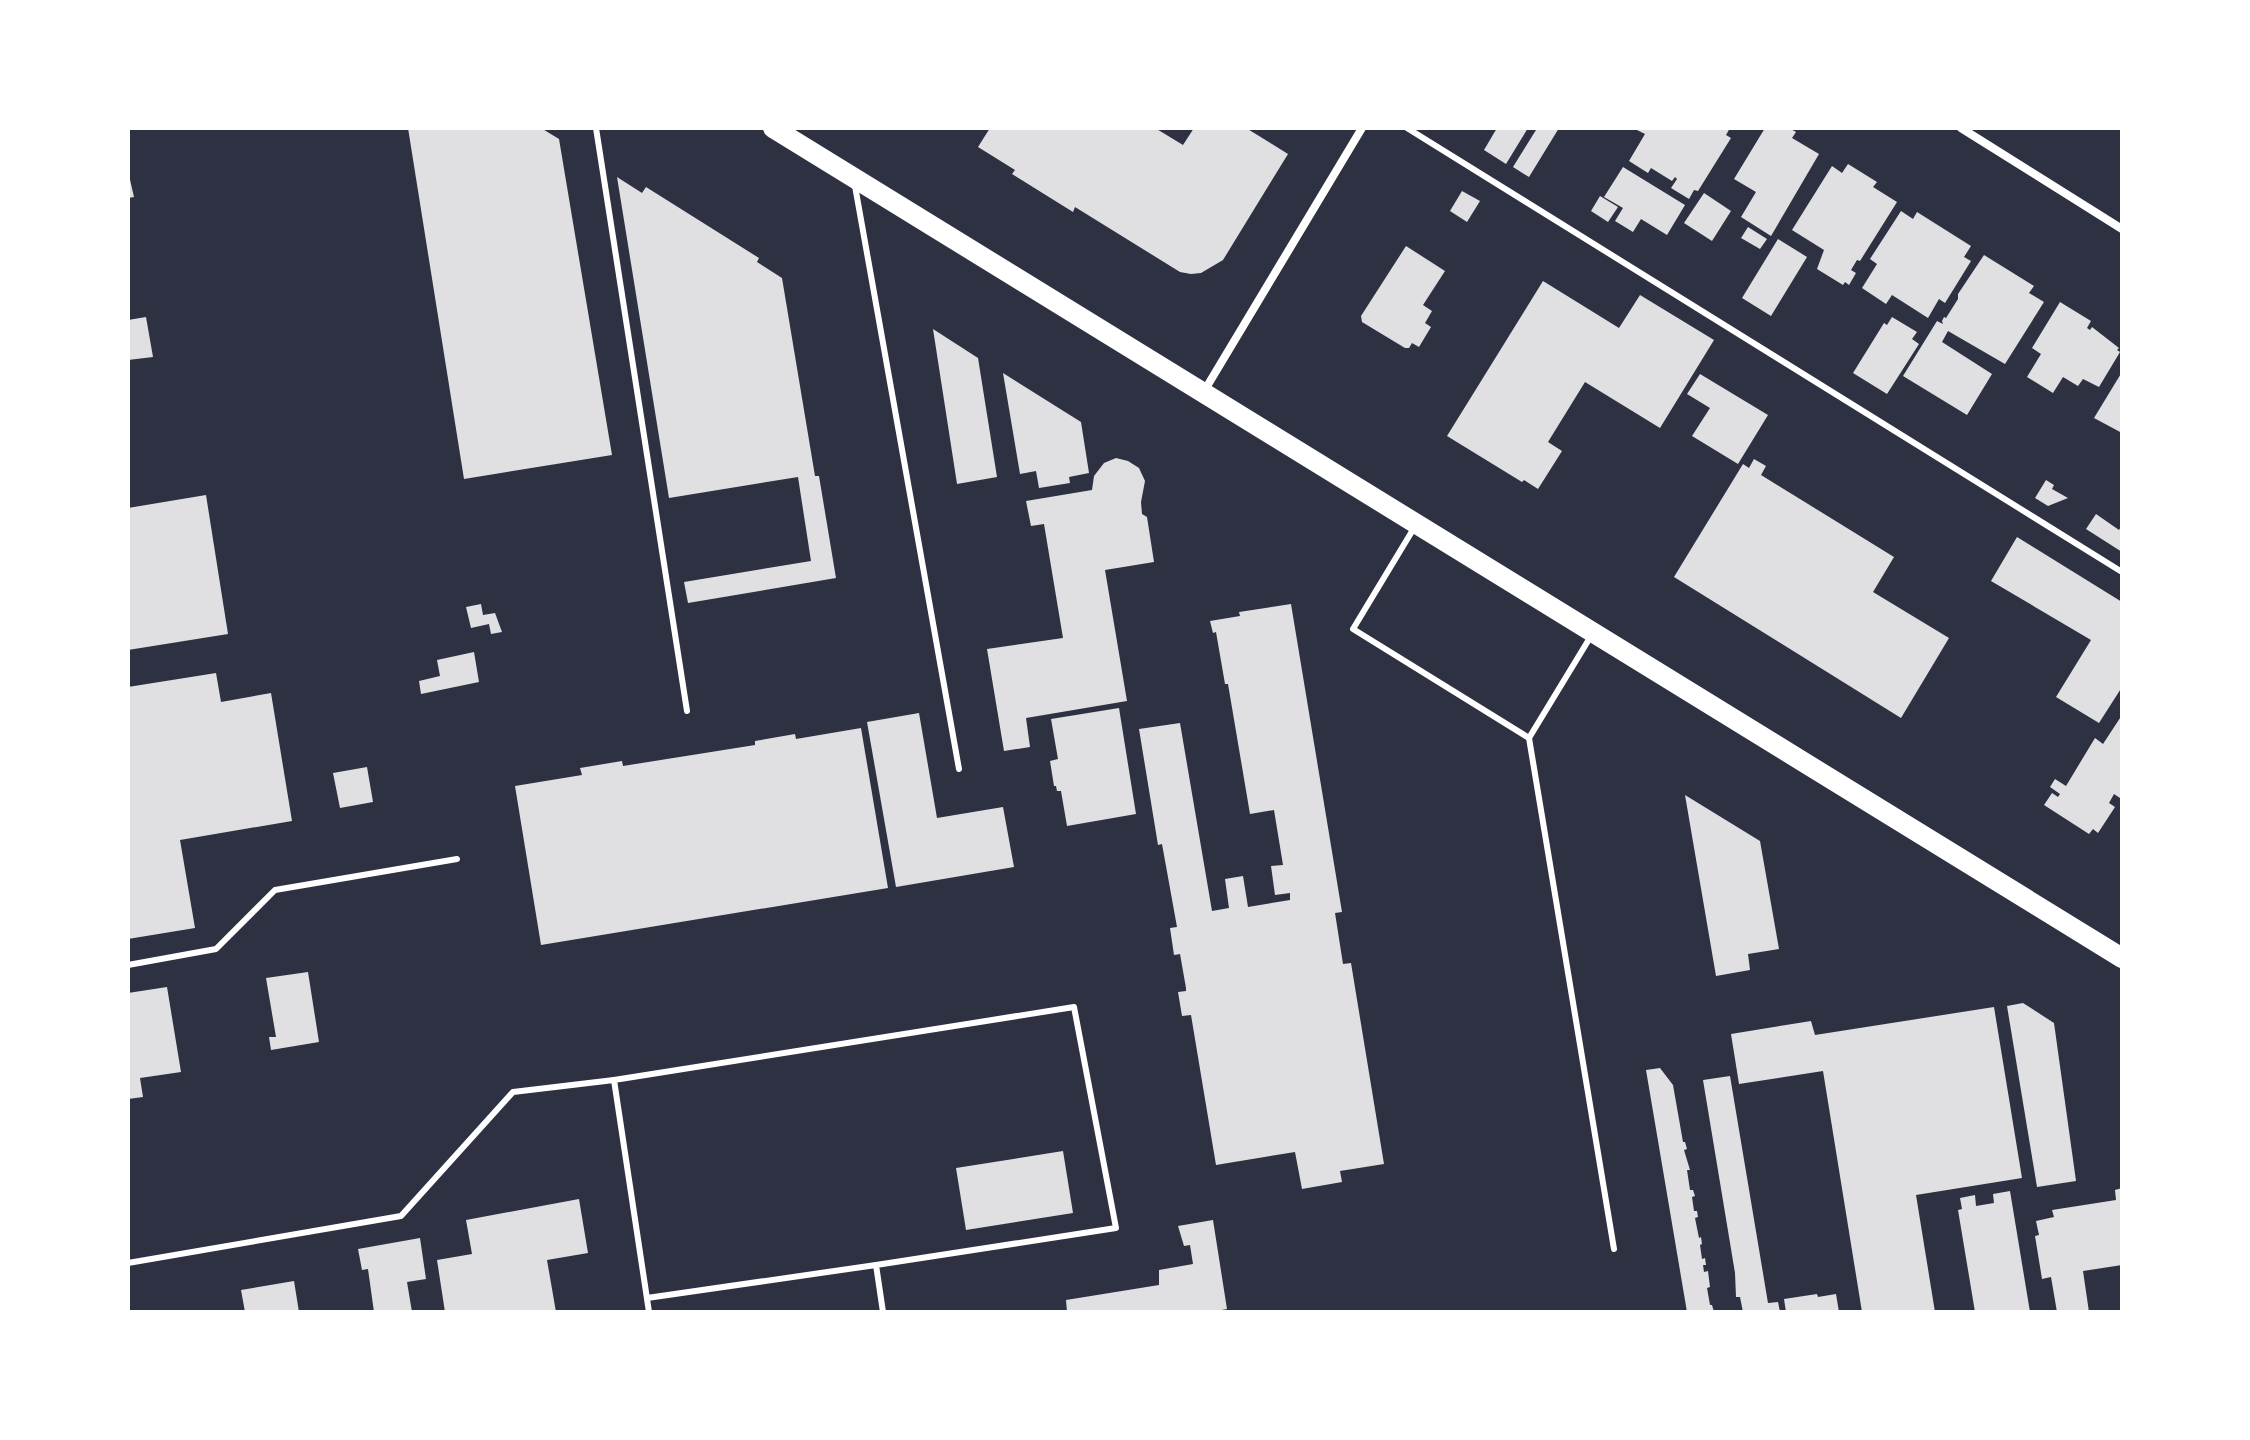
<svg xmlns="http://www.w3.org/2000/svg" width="2250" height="1440" font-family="Lato,sans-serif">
	<rect width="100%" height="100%" fill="#2d3142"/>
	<g fill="#e0e0e3">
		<path d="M 408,128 L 541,128 L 559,139 L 612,455 L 464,479 Z"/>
		<path d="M 990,128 L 1155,128 L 1183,145 L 1194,128 L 1246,128 L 1288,154 L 1223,260 L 1201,273 L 1191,274 L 1180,272 L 1075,207 L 1073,212 L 1012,174 L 1015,170 L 978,147 Z"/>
		<path d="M 1497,128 L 1528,128 L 1506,164 L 1484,150 Z"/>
		<path d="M 1533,128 L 1559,128 L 1529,177 L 1513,167 L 1536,130 Z"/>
		<path d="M 1633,128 L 1730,128 L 1726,135 L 1731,138 L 1698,191 L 1694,190 L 1689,199 L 1671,188 L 1677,179 L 1675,177 L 1672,181 L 1651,168 L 1648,173 L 1629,161 L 1645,134 Z"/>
		<path d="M 1765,128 L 1789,128 L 1796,132 L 1792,138 L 1819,154 L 1771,236 L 1741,217 L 1756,192 L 1734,179 Z"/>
		<path d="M 1848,164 L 1877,182 L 1873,187 L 1897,202 L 1860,261 L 1857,260 L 1851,270 L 1856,273 L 1849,285 L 1845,282 L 1843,285 L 1817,269 L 1824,250 L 1792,230 L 1832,166 L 1842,173 Z"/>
		<path d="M 1623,167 L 1685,205 L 1667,235 L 1641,219 L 1633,232 L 1615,221 L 1623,208 L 1604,197 Z"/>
		<path d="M 128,171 L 134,197 L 128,198 Z"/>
		<path d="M 617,177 L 642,193 L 646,187 L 759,258 L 757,262 L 782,278 L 815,476 L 819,476 L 836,578 L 688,603 L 684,582 L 811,561 L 798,477 L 669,498 Z"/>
		<path d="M 1462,191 L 1480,201 L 1467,222 L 1450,211 Z"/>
		<path d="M 1704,193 L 1731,211 L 1712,241 L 1684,223 Z"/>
		<path d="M 1600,196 L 1618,207 L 1608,222 L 1591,211 Z"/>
		<path d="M 1901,211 L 1913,219 L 1917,212 L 1971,246 L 1964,257 L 1971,261 L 1945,303 L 1939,299 L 1928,318 L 1892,295 L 1886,304 L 1862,288 L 1877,264 L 1870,259 Z"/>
		<path d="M 1748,227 L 1767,239 L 1760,249 L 1741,238 Z"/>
		<path d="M 1778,239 L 1807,257 L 1771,316 L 1742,298 Z"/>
		<path d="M 1406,246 L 1445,271 L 1423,305 L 1432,311 L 1425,323 L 1431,327 L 1419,347 L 1412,343 L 1409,348 L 1405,348 L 1362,322 L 1361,316 Z"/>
		<path d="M 1984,255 L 2034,286 L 2029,293 L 2044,302 L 2005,364 L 1948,331 L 1942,342 L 1992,374 L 1967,415 L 1903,376 L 1937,321 L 1943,324 L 1942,321 L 1944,317 L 1946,318 L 1958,299 L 1958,294 Z"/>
		<path d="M 1543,281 L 1619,328 L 1640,295 L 1714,340 L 1660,428 L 1585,382 L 1548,442 L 1562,451 L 1538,489 L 1524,480 L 1522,482 L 1447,436 Z"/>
		<path d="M 2060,302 L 2091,321 L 2087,328 L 2090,330 L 2092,327 L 2119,348 L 2117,350 L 2120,352 L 2099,387 L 2083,379 L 2078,386 L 2063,377 L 2053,393 L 2027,377 L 2041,354 L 2032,348 Z"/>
		<path d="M 146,317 L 153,357 L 128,360 L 128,320 Z"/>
		<path d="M 1892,317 L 1917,332 L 1912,339 L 1919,344 L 1887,394 L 1853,373 L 1884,323 L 1887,325 Z"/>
		<path d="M 933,329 L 978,358 L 997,477 L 957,484 Z"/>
		<path d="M 2122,372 L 2122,433 L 2094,418 Z"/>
		<path d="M 1003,373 L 1081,422 L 1089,473 L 1069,477 L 1070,483 L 1039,488 L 1036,471 L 1020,474 Z"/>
		<path d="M 1700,374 L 1768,415 L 1738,464 L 1692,436 L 1710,408 L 1687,394 Z"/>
		<path d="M 1116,458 L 1128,461 L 1139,468 L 1145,481 L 1141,502 L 1142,514 L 1147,517 L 1154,562 L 1105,570 L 1127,701 L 1026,718 L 1030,747 L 1004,751 L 987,649 L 1063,638 L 1044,524 L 1031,526 L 1026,501 L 1092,490 L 1094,476 L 1104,463 Z"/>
		<path d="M 1754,459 L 1766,466 L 1761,475 L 1894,557 L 1873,592 L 1949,638 L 1901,718 L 1674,577 L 1743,464 L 1749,468 Z"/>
		<path d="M 2046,480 L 2054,485 L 2052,489 L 2068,498 L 2048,506 L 2035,498 Z"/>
		<path d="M 206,495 L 228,634 L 128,650 L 128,508 Z"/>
		<path d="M 2096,514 L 2119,530 L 2122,525 L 2122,552 L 2086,529 Z"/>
		<path d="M 2017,537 L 2122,602 L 2122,687 L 2099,723 L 2056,697 L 2091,640 L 1991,581 Z"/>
		<path d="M 481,604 L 483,615 L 495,613 L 502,632 L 491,634 L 489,624 L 471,628 L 466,607 Z"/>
		<path d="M 1291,604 L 1342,912 L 1335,913 L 1343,964 L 1351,963 L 1384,1164 L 1340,1171 L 1342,1182 L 1302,1189 L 1295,1152 L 1216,1165 L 1191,1015 L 1182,1016 L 1178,992 L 1186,991 L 1186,988 L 1180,954 L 1174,955 L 1170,928 L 1177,927 L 1162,844 L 1158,845 L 1139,729 L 1180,723 L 1212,911 L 1229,908 L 1225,879 L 1243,876 L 1248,907 L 1290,900 L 1290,893 L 1275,895 L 1271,866 L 1283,865 L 1274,810 L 1250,814 L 1228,684 L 1225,684 L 1216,632 L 1213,633 L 1210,621 L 1240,616 L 1239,612 Z"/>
		<path d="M 474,652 L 479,682 L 421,694 L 419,681 L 440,676 L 437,660 Z"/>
		<path d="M 216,673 L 221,702 L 271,693 L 292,821 L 180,840 L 195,928 L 128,939 L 128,687 Z"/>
		<path d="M 1119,708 L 1136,814 L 1067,826 L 1061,791 L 1057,791 L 1056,786 L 1054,786 L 1050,761 L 1058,759 L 1051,719 Z"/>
		<path d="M 919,713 L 937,818 L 1003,807 L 1014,867 L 896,887 L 867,722 Z"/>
		<path d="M 2122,715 L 2122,795 L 2120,798 L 2114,794 L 2109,803 L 2115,807 L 2098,833 L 2093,829 L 2089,834 L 2044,805 L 2052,793 L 2058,797 L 2060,794 L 2050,787 L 2055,779 L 2066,786 L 2095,738 L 2103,744 Z"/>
		<path d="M 861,728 L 888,888 L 541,945 L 515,786 L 582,775 L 580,768 L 622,761 L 623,766 L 755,745 L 755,741 L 795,734 L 796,739 Z"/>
		<path d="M 367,767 L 373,802 L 340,808 L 333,773 Z"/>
		<path d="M 1685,795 L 1760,841 L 1779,949 L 1748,954 L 1750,970 L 1716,976 Z"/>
		<path d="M 308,972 L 319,1042 L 271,1050 L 269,1037 L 276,1037 L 266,978 Z"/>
		<path d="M 167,987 L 181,1072 L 140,1078 L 143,1097 L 128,1099 L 128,993 Z"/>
		<path d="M 2023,1003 L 2054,1023 L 2076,1181 L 2037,1187 L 2007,1006 Z"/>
		<path d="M 1994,1007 L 2022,1178 L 1916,1195 L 1935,1312 L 1862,1312 L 1823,1071 L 1739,1084 L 1731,1034 L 1811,1021 L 1815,1035 Z"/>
		<path d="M 1660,1068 L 1673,1085 L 1683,1142 L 1685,1142 L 1687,1149 L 1684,1150 L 1690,1170 L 1687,1170 L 1690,1190 L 1693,1190 L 1695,1196 L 1692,1197 L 1694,1211 L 1697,1211 L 1698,1217 L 1695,1218 L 1699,1238 L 1701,1237 L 1702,1244 L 1700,1245 L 1702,1259 L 1705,1258 L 1706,1265 L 1703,1265 L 1704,1272 L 1708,1271 L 1710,1287 L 1707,1288 L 1710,1305 L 1712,1305 L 1714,1312 L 1687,1312 L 1646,1070 Z"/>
		<path d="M 1730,1076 L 1768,1303 L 1778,1302 L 1780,1312 L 1743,1312 L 1740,1297 L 1736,1297 L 1735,1273 L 1703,1080 Z"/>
		<path d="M 1063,1151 L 1073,1213 L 966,1230 L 956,1168 Z"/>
		<path d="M 2122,1188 L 2122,1265 L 2083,1271 L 2089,1312 L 2057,1312 L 2051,1277 L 2042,1279 L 2035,1236 L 2039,1235 L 2036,1221 L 2054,1217 L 2052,1210 L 2116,1200 L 2115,1190 Z"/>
		<path d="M 2010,1191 L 2030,1312 L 1975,1312 L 1958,1210 L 1962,1209 L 1960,1198 L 1975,1195 L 1976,1206 L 1994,1203 L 1993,1194 Z"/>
		<path d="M 579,1199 L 588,1253 L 547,1260 L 556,1312 L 445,1312 L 437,1260 L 472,1254 L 466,1220 Z"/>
		<path d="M 1213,1220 L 1227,1309 L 1211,1312 L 1067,1312 L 1066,1300 L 1159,1285 L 1159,1270 L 1193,1264 L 1190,1245 L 1184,1246 L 1178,1226 Z"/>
		<path d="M 420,1238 L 426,1279 L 407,1282 L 412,1312 L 374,1312 L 368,1269 L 362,1270 L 358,1249 Z"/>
		<path d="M 294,1281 L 299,1312 L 245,1312 L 241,1290 Z"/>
		<path d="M 1817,1294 L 1818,1297 L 1836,1294 L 1839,1312 L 1786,1312 L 1784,1299 Z"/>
	</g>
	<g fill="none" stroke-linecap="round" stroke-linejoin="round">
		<g stroke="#fff" stroke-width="6">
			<path d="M 596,128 L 687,711"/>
			<path d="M 1407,128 L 2122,572"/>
			<path d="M 855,186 L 959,769"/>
			<path d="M 1414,528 L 1353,629 L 1529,738 L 1591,636"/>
			<path d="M 1529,738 L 1614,1249"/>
			<path d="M 128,965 L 216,949 L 275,890 L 457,859"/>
			<path d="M 128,1263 L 401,1216 L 513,1092 L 614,1080"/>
			<path d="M 647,1298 L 876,1265"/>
			<path d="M 649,1312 L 614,1080 L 1074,1007 L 1116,1228 L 876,1265 L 883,1312"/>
		</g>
		<g stroke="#fff" stroke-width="8">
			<path d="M 1961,128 L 2122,229"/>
			<path d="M 1203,393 L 1362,128"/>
		</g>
		<path stroke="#fff" stroke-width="20" d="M 773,128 L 2122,958"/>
	</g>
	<rect width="2250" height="1440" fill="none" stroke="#ffffff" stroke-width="260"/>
</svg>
